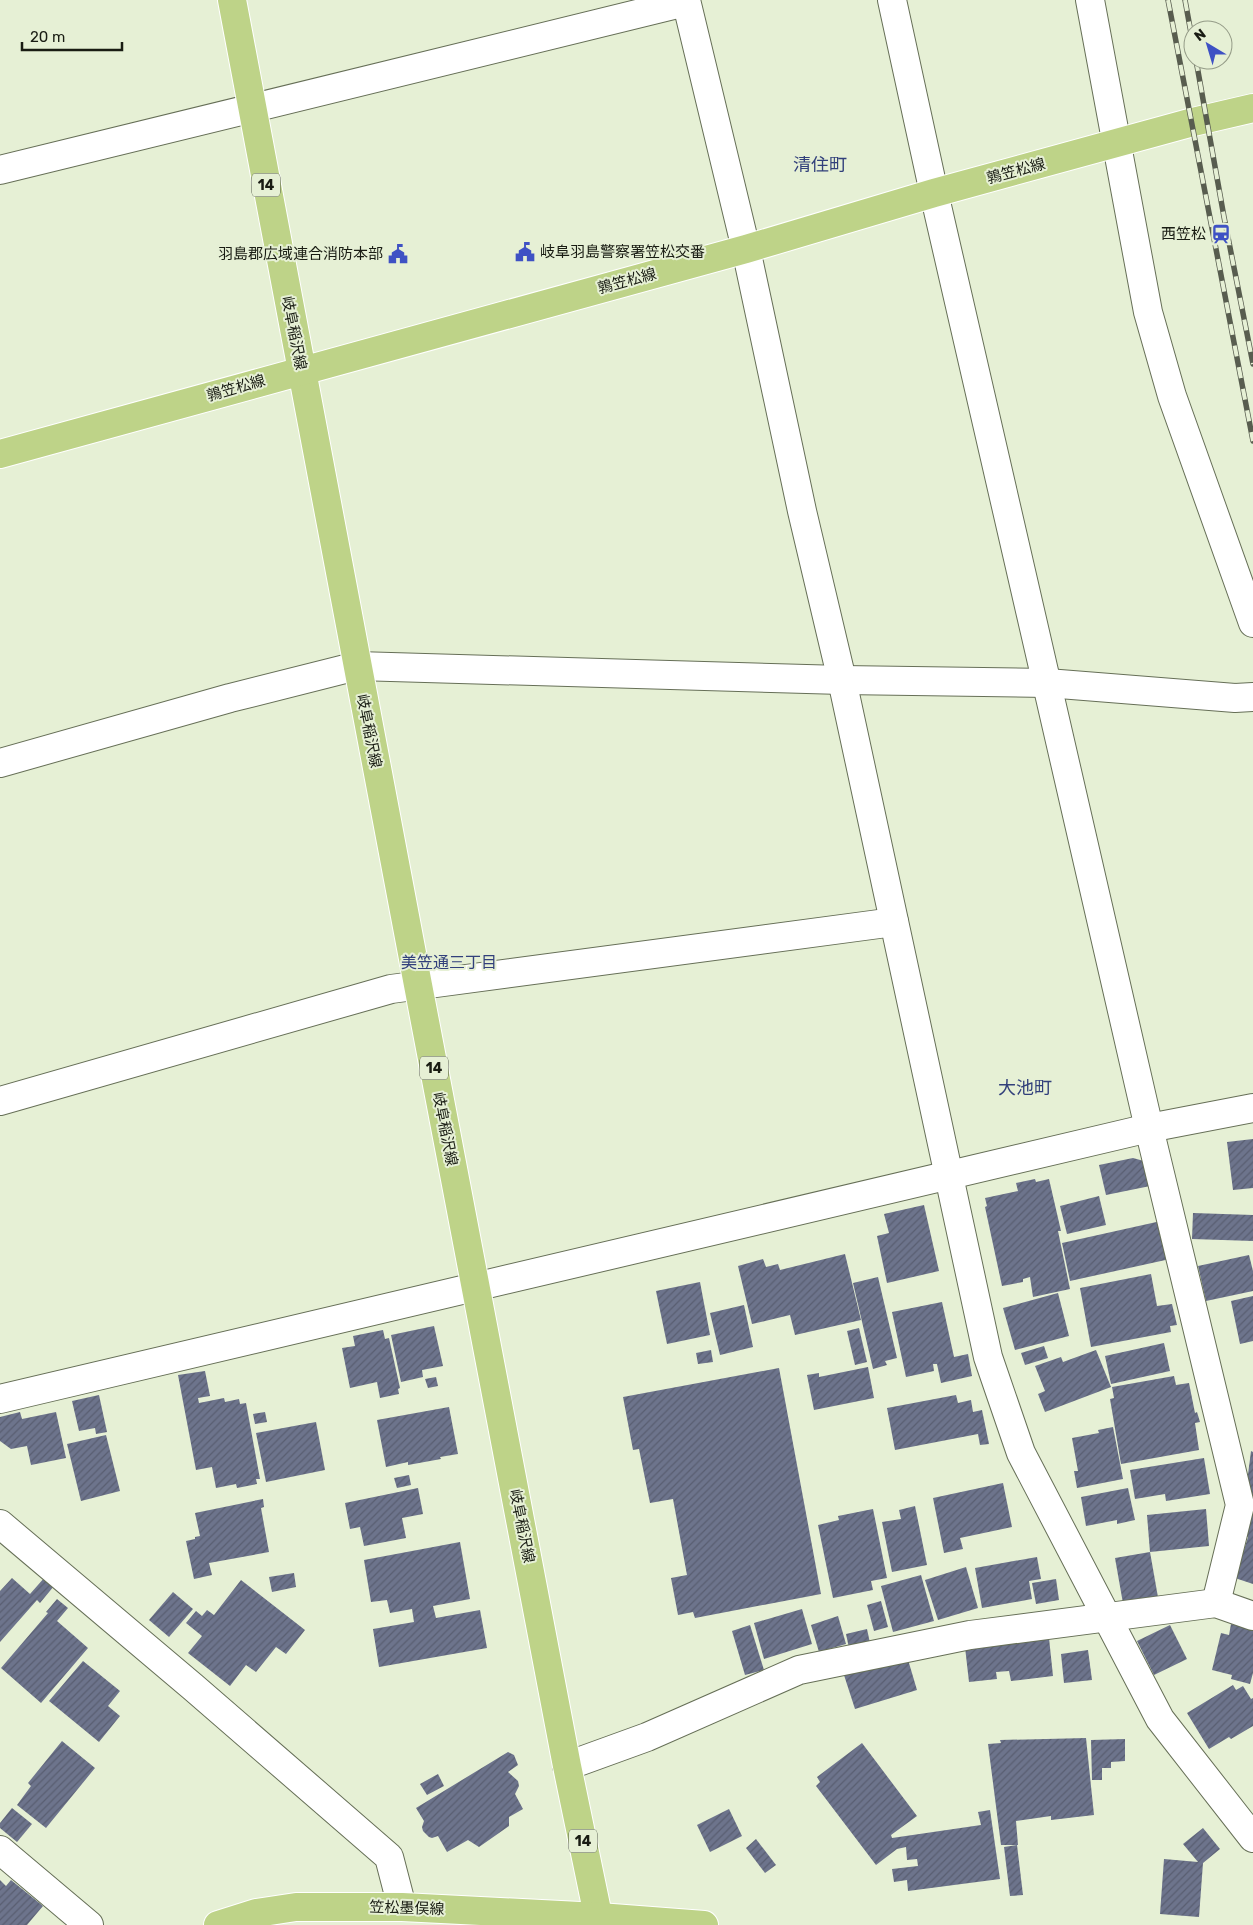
<svg xmlns="http://www.w3.org/2000/svg" width="1253" height="1925" font-family="Rubik,'Noto Sans JP',sans-serif">
	<defs>
		<pattern id="building-hatch" width="6" height="6" patternUnits="userSpaceOnUse" patternTransform="scale(1.25)"><rect width="6" height="6" fill="#6d748c"/><path d="M-1 1l2-2M0 6l6-6M5 7l2-2" fill="none" stroke="#595e71"/></pattern>
	</defs>
	<rect width="100%" height="100%" fill="#e6f0d5"/>
	<g fill="url(#building-hatch)">
		<path d="M 1253,1139 L 1253,1188 L 1233,1190 L 1227,1142 Z"/>
		<path d="M 1133,1158 L 1151,1163 L 1155,1185 L 1106,1195 L 1099,1165 Z"/>
		<path d="M 1035,1179 L 1036,1182 L 1049,1179 L 1061,1231 L 1058,1231 L 1070,1289 L 1033,1297 L 1030,1277 L 1023,1279 L 1023,1282 L 1002,1286 L 985,1207 L 987,1206 L 985,1198 L 1018,1191 L 1016,1183 Z"/>
		<path d="M 1099,1196 L 1106,1225 L 1067,1234 L 1060,1206 Z"/>
		<path d="M 924,1205 L 939,1271 L 887,1283 L 877,1236 L 889,1233 L 884,1214 Z"/>
		<path d="M 1193,1213 L 1253,1215 L 1253,1241 L 1192,1239 Z"/>
		<path d="M 1161,1221 L 1170,1259 L 1070,1281 L 1062,1243 Z"/>
		<path d="M 845,1254 L 861,1320 L 795,1335 L 790,1315 L 752,1324 L 738,1266 L 763,1259 L 766,1267 L 778,1264 L 780,1270 Z"/>
		<path d="M 1249,1255 L 1253,1271 L 1253,1291 L 1206,1301 L 1198,1266 Z"/>
		<path d="M 1151,1274 L 1157,1306 L 1172,1304 L 1177,1325 L 1170,1326 L 1171,1332 L 1091,1347 L 1080,1288 Z"/>
		<path d="M 878,1277 L 897,1358 L 885,1361 L 887,1365 L 873,1369 L 853,1283 Z"/>
		<path d="M 700,1282 L 710,1335 L 667,1344 L 656,1291 Z"/>
		<path d="M 1058,1293 L 1069,1336 L 1015,1350 L 1003,1308 Z"/>
		<path d="M 1253,1296 L 1253,1341 L 1240,1344 L 1231,1301 Z"/>
		<path d="M 942,1302 L 954,1357 L 968,1354 L 972,1376 L 941,1383 L 937,1364 L 933,1364 L 934,1371 L 906,1377 L 892,1312 Z"/>
		<path d="M 744,1305 L 753,1347 L 720,1355 L 710,1313 Z"/>
		<path d="M 434,1326 L 443,1366 L 422,1370 L 423,1377 L 401,1382 L 391,1335 Z"/>
		<path d="M 859,1328 L 867,1362 L 855,1365 L 847,1331 Z"/>
		<path d="M 383,1330 L 385,1339 L 389,1338 L 400,1388 L 398,1389 L 399,1394 L 380,1398 L 377,1382 L 350,1388 L 342,1348 L 355,1346 L 353,1336 Z"/>
		<path d="M 1164,1343 L 1170,1371 L 1111,1384 L 1105,1356 Z"/>
		<path d="M 1044,1346 L 1048,1358 L 1025,1365 L 1021,1353 Z"/>
		<path d="M 711,1350 L 713,1362 L 698,1364 L 696,1353 Z"/>
		<path d="M 1096,1350 L 1111,1387 L 1045,1412 L 1038,1394 L 1045,1391 L 1035,1366 L 1061,1357 L 1063,1362 Z"/>
		<path d="M 868,1367 L 874,1398 L 814,1410 L 807,1375 L 819,1373 L 819,1377 Z"/>
		<path d="M 779,1368 L 821,1594 L 695,1618 L 693,1612 L 678,1615 L 671,1578 L 687,1575 L 673,1499 L 650,1503 L 639,1449 L 633,1450 L 623,1397 Z"/>
		<path d="M 205,1371 L 210,1396 L 198,1398 L 199,1403 L 224,1398 L 225,1402 L 239,1399 L 240,1404 L 246,1403 L 260,1479 L 256,1479 L 257,1484 L 237,1488 L 236,1484 L 216,1488 L 212,1467 L 196,1470 L 178,1375 Z"/>
		<path d="M 1174,1376 L 1176,1385 L 1189,1383 L 1195,1413 L 1197,1412 L 1200,1422 L 1195,1423 L 1199,1450 L 1121,1464 L 1110,1399 L 1114,1398 L 1112,1387 Z"/>
		<path d="M 436,1377 L 438,1386 L 428,1388 L 425,1379 Z"/>
		<path d="M 99,1395 L 107,1432 L 96,1434 L 95,1428 L 79,1431 L 72,1401 Z"/>
		<path d="M 956,1395 L 958,1403 L 971,1400 L 973,1412 L 982,1410 L 989,1444 L 980,1445 L 978,1434 L 895,1450 L 887,1408 Z"/>
		<path d="M 449,1407 L 458,1454 L 440,1457 L 441,1459 L 408,1465 L 408,1462 L 386,1467 L 377,1420 Z"/>
		<path d="M 20,1412 L 22,1419 L 56,1412 L 66,1458 L 31,1465 L 27,1446 L 11,1449 L 0,1441 L 0,1417 Z"/>
		<path d="M 265,1412 L 267,1422 L 255,1424 L 253,1414 Z"/>
		<path d="M 316,1422 L 325,1470 L 266,1482 L 256,1433 Z"/>
		<path d="M 1113,1427 L 1123,1479 L 1077,1488 L 1074,1471 L 1078,1471 L 1072,1438 L 1099,1433 L 1098,1430 Z"/>
		<path d="M 106,1435 L 120,1491 L 81,1501 L 67,1444 Z"/>
		<path d="M 1251,1451 L 1253,1452 L 1253,1508 L 1244,1506 Z"/>
		<path d="M 1204,1458 L 1210,1494 L 1166,1501 L 1165,1494 L 1135,1499 L 1130,1470 Z"/>
		<path d="M 409,1475 L 411,1485 L 397,1488 L 394,1478 Z"/>
		<path d="M 1003,1483 L 1012,1527 L 960,1538 L 963,1549 L 944,1553 L 933,1498 Z"/>
		<path d="M 418,1488 L 423,1514 L 402,1518 L 406,1538 L 364,1546 L 360,1527 L 350,1529 L 345,1503 Z"/>
		<path d="M 1128,1488 L 1135,1520 L 1117,1524 L 1117,1520 L 1086,1526 L 1081,1497 Z"/>
		<path d="M 263,1499 L 264,1507 L 261,1508 L 269,1552 L 209,1563 L 212,1575 L 194,1579 L 186,1541 L 195,1539 L 195,1537 L 200,1536 L 195,1513 Z"/>
		<path d="M 915,1506 L 927,1565 L 892,1572 L 882,1522 L 901,1519 L 899,1510 Z"/>
		<path d="M 873,1509 L 887,1578 L 871,1581 L 873,1590 L 833,1598 L 818,1525 L 839,1520 L 838,1516 Z"/>
		<path d="M 1206,1509 L 1209,1546 L 1150,1552 L 1147,1515 Z"/>
		<path d="M 1253,1510 L 1253,1584 L 1235,1578 L 1248,1537 L 1244,1535 Z"/>
		<path d="M 460,1542 L 470,1599 L 433,1606 L 436,1618 L 480,1610 L 487,1648 L 379,1667 L 373,1629 L 414,1622 L 412,1609 L 390,1613 L 387,1600 L 371,1602 L 364,1560 Z"/>
		<path d="M 1150,1552 L 1159,1603 L 1124,1609 L 1115,1558 Z"/>
		<path d="M 1037,1557 L 1041,1579 L 1029,1581 L 1032,1599 L 982,1608 L 975,1568 Z"/>
		<path d="M 966,1567 L 978,1608 L 938,1620 L 925,1580 Z"/>
		<path d="M 294,1573 L 296,1587 L 272,1592 L 269,1577 Z"/>
		<path d="M 921,1575 L 934,1621 L 893,1632 L 881,1586 Z"/>
		<path d="M 45,1577 L 54,1586 L 40,1603 L 37,1600 L 0,1642 L 0,1591 L 12,1578 L 30,1594 Z"/>
		<path d="M 1056,1579 L 1059,1600 L 1036,1604 L 1032,1583 Z"/>
		<path d="M 241,1580 L 305,1630 L 286,1654 L 276,1647 L 256,1672 L 246,1665 L 230,1686 L 188,1653 L 202,1636 L 186,1623 L 196,1611 L 202,1616 L 207,1610 L 214,1615 Z"/>
		<path d="M 173,1592 L 193,1609 L 169,1637 L 149,1620 Z"/>
		<path d="M 57,1599 L 68,1608 L 57,1621 L 88,1648 L 41,1703 L 1,1668 L 48,1613 L 46,1612 Z"/>
		<path d="M 881,1601 L 888,1627 L 874,1631 L 867,1605 Z"/>
		<path d="M 802,1609 L 812,1644 L 764,1659 L 754,1623 Z"/>
		<path d="M 838,1616 L 846,1644 L 819,1652 L 811,1625 Z"/>
		<path d="M 1231,1624 L 1253,1630 L 1253,1673 L 1250,1684 L 1231,1679 L 1232,1675 L 1212,1670 L 1221,1633 L 1229,1635 Z"/>
		<path d="M 750,1625 L 764,1670 L 745,1675 L 732,1631 Z"/>
		<path d="M 1170,1625 L 1187,1659 L 1154,1675 L 1137,1641 Z"/>
		<path d="M 867,1629 L 870,1643 L 849,1648 L 846,1634 Z"/>
		<path d="M 1049,1638 L 1053,1676 L 1011,1681 L 1009,1671 L 996,1672 L 997,1679 L 969,1682 L 965,1647 Z"/>
		<path d="M 1088,1650 L 1092,1680 L 1064,1683 L 1061,1654 Z"/>
		<path d="M 906,1653 L 917,1690 L 855,1709 L 843,1672 Z"/>
		<path d="M 83,1661 L 120,1691 L 108,1706 L 120,1716 L 99,1742 L 49,1701 Z"/>
		<path d="M 1233,1685 L 1236,1690 L 1243,1686 L 1251,1699 L 1253,1698 L 1253,1726 L 1231,1739 L 1229,1737 L 1209,1749 L 1187,1713 Z"/>
		<path d="M 1086,1738 L 1094,1815 L 1051,1820 L 1051,1816 L 1016,1821 L 1018,1845 L 1001,1845 L 988,1744 L 1001,1743 L 1000,1740 Z"/>
		<path d="M 1125,1739 L 1125,1761 L 1111,1762 L 1111,1768 L 1102,1768 L 1102,1780 L 1092,1780 L 1091,1740 Z"/>
		<path d="M 62,1741 L 95,1768 L 46,1828 L 17,1805 L 31,1786 L 28,1783 Z"/>
		<path d="M 862,1743 L 917,1816 L 891,1835 L 892,1838 L 981,1825 L 978,1812 L 990,1810 L 1000,1879 L 908,1891 L 907,1880 L 894,1882 L 892,1869 L 918,1866 L 917,1859 L 907,1860 L 906,1847 L 897,1849 L 876,1865 L 816,1786 L 820,1782 L 817,1777 Z"/>
		<path d="M 508,1752 L 514,1755 L 518,1765 L 508,1772 L 518,1781 L 519,1786 L 515,1794 L 523,1809 L 509,1817 L 509,1826 L 479,1847 L 468,1840 L 447,1852 L 438,1836 L 432,1838 L 429,1837 L 423,1831 L 422,1827 L 424,1821 L 416,1808 Z"/>
		<path d="M 438,1774 L 444,1786 L 427,1795 L 420,1784 Z"/>
		<path d="M 12,1808 L 32,1824 L 17,1842 L 0,1828 L 0,1823 Z"/>
		<path d="M 729,1809 L 742,1836 L 710,1852 L 697,1825 Z"/>
		<path d="M 1203,1828 L 1220,1849 L 1203,1863 L 1199,1917 L 1160,1914 L 1164,1859 L 1198,1862 L 1183,1844 Z"/>
		<path d="M 756,1839 L 776,1865 L 765,1873 L 746,1848 Z"/>
		<path d="M 1017,1845 L 1023,1895 L 1010,1896 L 1004,1847 Z"/>
		<path d="M 0,1880 L 6,1886 L 11,1880 L 43,1906 L 27,1925 L 0,1925 Z"/>
	</g>
	<g fill="none" stroke-linecap="round" stroke-linejoin="round">
		<defs>
			<g id="minor">
				<path d="M 686,0 L 746,249 L 802,511 L 842,680 L 988,1357 L 1021,1453 L 1160,1719 L 1253,1838"/>
				<path d="M 892,0 L 934,193 L 1149,1128 L 1240,1505 L 1216,1603"/>
				<path d="M 1090,0 L 1148,312 L 1172,396 L 1253,623"/>
				<path d="M 0,170 L 686,2"/>
				<path d="M 0,763 L 230,698 L 357,666 L 842,680 L 1047,683 L 1235,698 L 1253,697"/>
				<path d="M 0,1101 L 391,989 L 894,922"/>
				<path d="M 0,1399 L 1149,1128 L 1253,1108"/>
				<path d="M 0,1524 L 193,1687 L 389,1857 L 402,1907"/>
				<path d="M 567,1766 L 647,1737 L 799,1670 L 970,1635 L 1216,1603 L 1253,1616"/>
				<path d="M 0,1850 L 89,1925"/>
			</g>
			<g id="major">
				<path d="M 232,0 L 418,985 L 567,1766 L 600,1925"/>
				<path d="M 0,454 L 746,249 L 934,193 L 1193,122 L 1253,108"/>
				<path d="M 218,1925 L 256,1913 L 296,1907 L 402,1907 L 599,1917 L 704,1925"/>
			</g>
		</defs>
		<use href="#minor" stroke="#666f57" stroke-width="30"/>
		<use href="#major" stroke="#fff" stroke-width="30"/>
		<use href="#minor" stroke="#fff" stroke-width="28"/>
		<use href="#major" stroke="#bed388" stroke-width="28"/>
		<defs>
			<g id="rail">
				<path d="M 1168,0 L 1253,441"/>
				<path d="M 1185,0 L 1193,44"/>
				<path d="M 1196,60 L 1224,217 L 1253,364"/>
			</g>
		</defs>
		<use href="#rail" stroke="#585d4f" stroke-width="5.5"/>
		<use href="#rail" stroke="#e6f0d5" stroke-width="4" stroke-dasharray="11" stroke-linecap="butt"/>
	</g>
	<defs>
		<symbol id="station-bare" viewBox="-9 -9 18 18"><path d="M-3-6H3Q5-6 5-4V2Q5 4 3 4L4.5 6H3L1.5 4h-3L-3 6H-4.5L-3 4Q-5 4-5 2V-4Q-5-6-3-6ZM-3.5-4v3h7v-3ZM-3.5 1v1.5H-2V1ZM2 1v1.5H3.5V1Z" fill="#3e51c4" stroke="#e6f0d5" stroke-width="2.5" paint-order="stroke"/></symbol>
		<symbol id="civic-bare" viewBox="-9 -9 18 18"><path d="M-.6-6.5H3V-4.5H.6V-3L4-1V1h2V6H-6V1h2V-1L-.6-3ZM-1.2 2.5V6h2.4V2.5Z" fill="#3e51c4" stroke="#e6f0d5" stroke-width="2.5" paint-order="stroke"/></symbol>
	</defs>
	<g fill-rule="evenodd">
		<use href="#station-bare" x="1207" y="220" width="28" height="28"/>
		<use href="#civic-bare" x="511" y="238" width="28" height="28"/>
		<use href="#civic-bare" x="384" y="240" width="28" height="28"/>
	</g>
	<g text-anchor="middle" stroke-width="4" stroke-linejoin="round" paint-order="stroke">
		<g fill="#e6f0d5" stroke="#565c4d" stroke-width="1">
			<rect x="252" y="173.5" width="28" height="23" rx="4"/>
			<rect x="420" y="1056.5" width="28" height="23" rx="4"/>
			<rect x="569" y="1829.5" width="28" height="23" rx="4"/>
		</g>
		<g font-size="14" font-weight="bold" fill="#191c13">
			<text x="266" y="190">14</text>
			<text x="434" y="1073">14</text>
			<text x="583" y="1846">14</text>
		</g>
		<g font-size="15" fill="#191c13" stroke="#e6f0d5">
			<text transform="translate(1016 171) rotate(-15)" y="5">鶉笠松線</text>
			<text transform="translate(627 281) rotate(-15)" y="5">鶉笠松線</text>
			<text transform="translate(294 333) rotate(79)" y="5">岐阜稲沢線</text>
			<text transform="translate(236 388) rotate(-16)" y="5">鶉笠松線</text>
			<text transform="translate(369 731) rotate(79)" y="5">岐阜稲沢線</text>
			<text transform="translate(445 1129) rotate(79)" y="5">岐阜稲沢線</text>
			<text transform="translate(522 1526) rotate(79)" y="5">岐阜稲沢線</text>
			<text transform="translate(407 1908) rotate(2)" y="5">笠松墨俣線</text>
		</g>
		<g font-size="15" fill="#191c13" stroke="#e6f0d5" text-anchor="end">
			<text x="1206" y="239">西笠松</text>
			<text x="540" y="257" text-anchor="start">岐阜羽島警察署笠松交番</text>
			<text x="383" y="259">羽島郡広域連合消防本部</text>
		</g>
		<g font-size="16" fill="#32407b" stroke="#e6f0d5">
			<text x="449" y="968">美笠通三丁目</text>
		</g>
		<g font-size="18" fill="#32407b" stroke="#e6f0d5">
			<text x="820" y="171">清住町</text>
			<text x="1025" y="1094">大池町</text>
		</g>
	</g>
	<g transform="translate(1208 45) rotate(322)"><circle r="24" fill="#e6f0d5" stroke="#949b87"/>
	<path d="M0-4L9 19L0 12L-9 19Z" fill="#3e51c4"/>
	<text y="-8" font-size="14" font-weight="bold" text-anchor="middle" fill="#191c13">N</text>
	</g>
	<path d="M22 42v8h100v-8" fill="none" stroke="#191c13" stroke-width="2.5"/>
	<text x="30" y="42" font-size="15" fill="#191c13" stroke="#e6f0d5" stroke-width="4" paint-order="stroke">20 m</text>
</svg>
